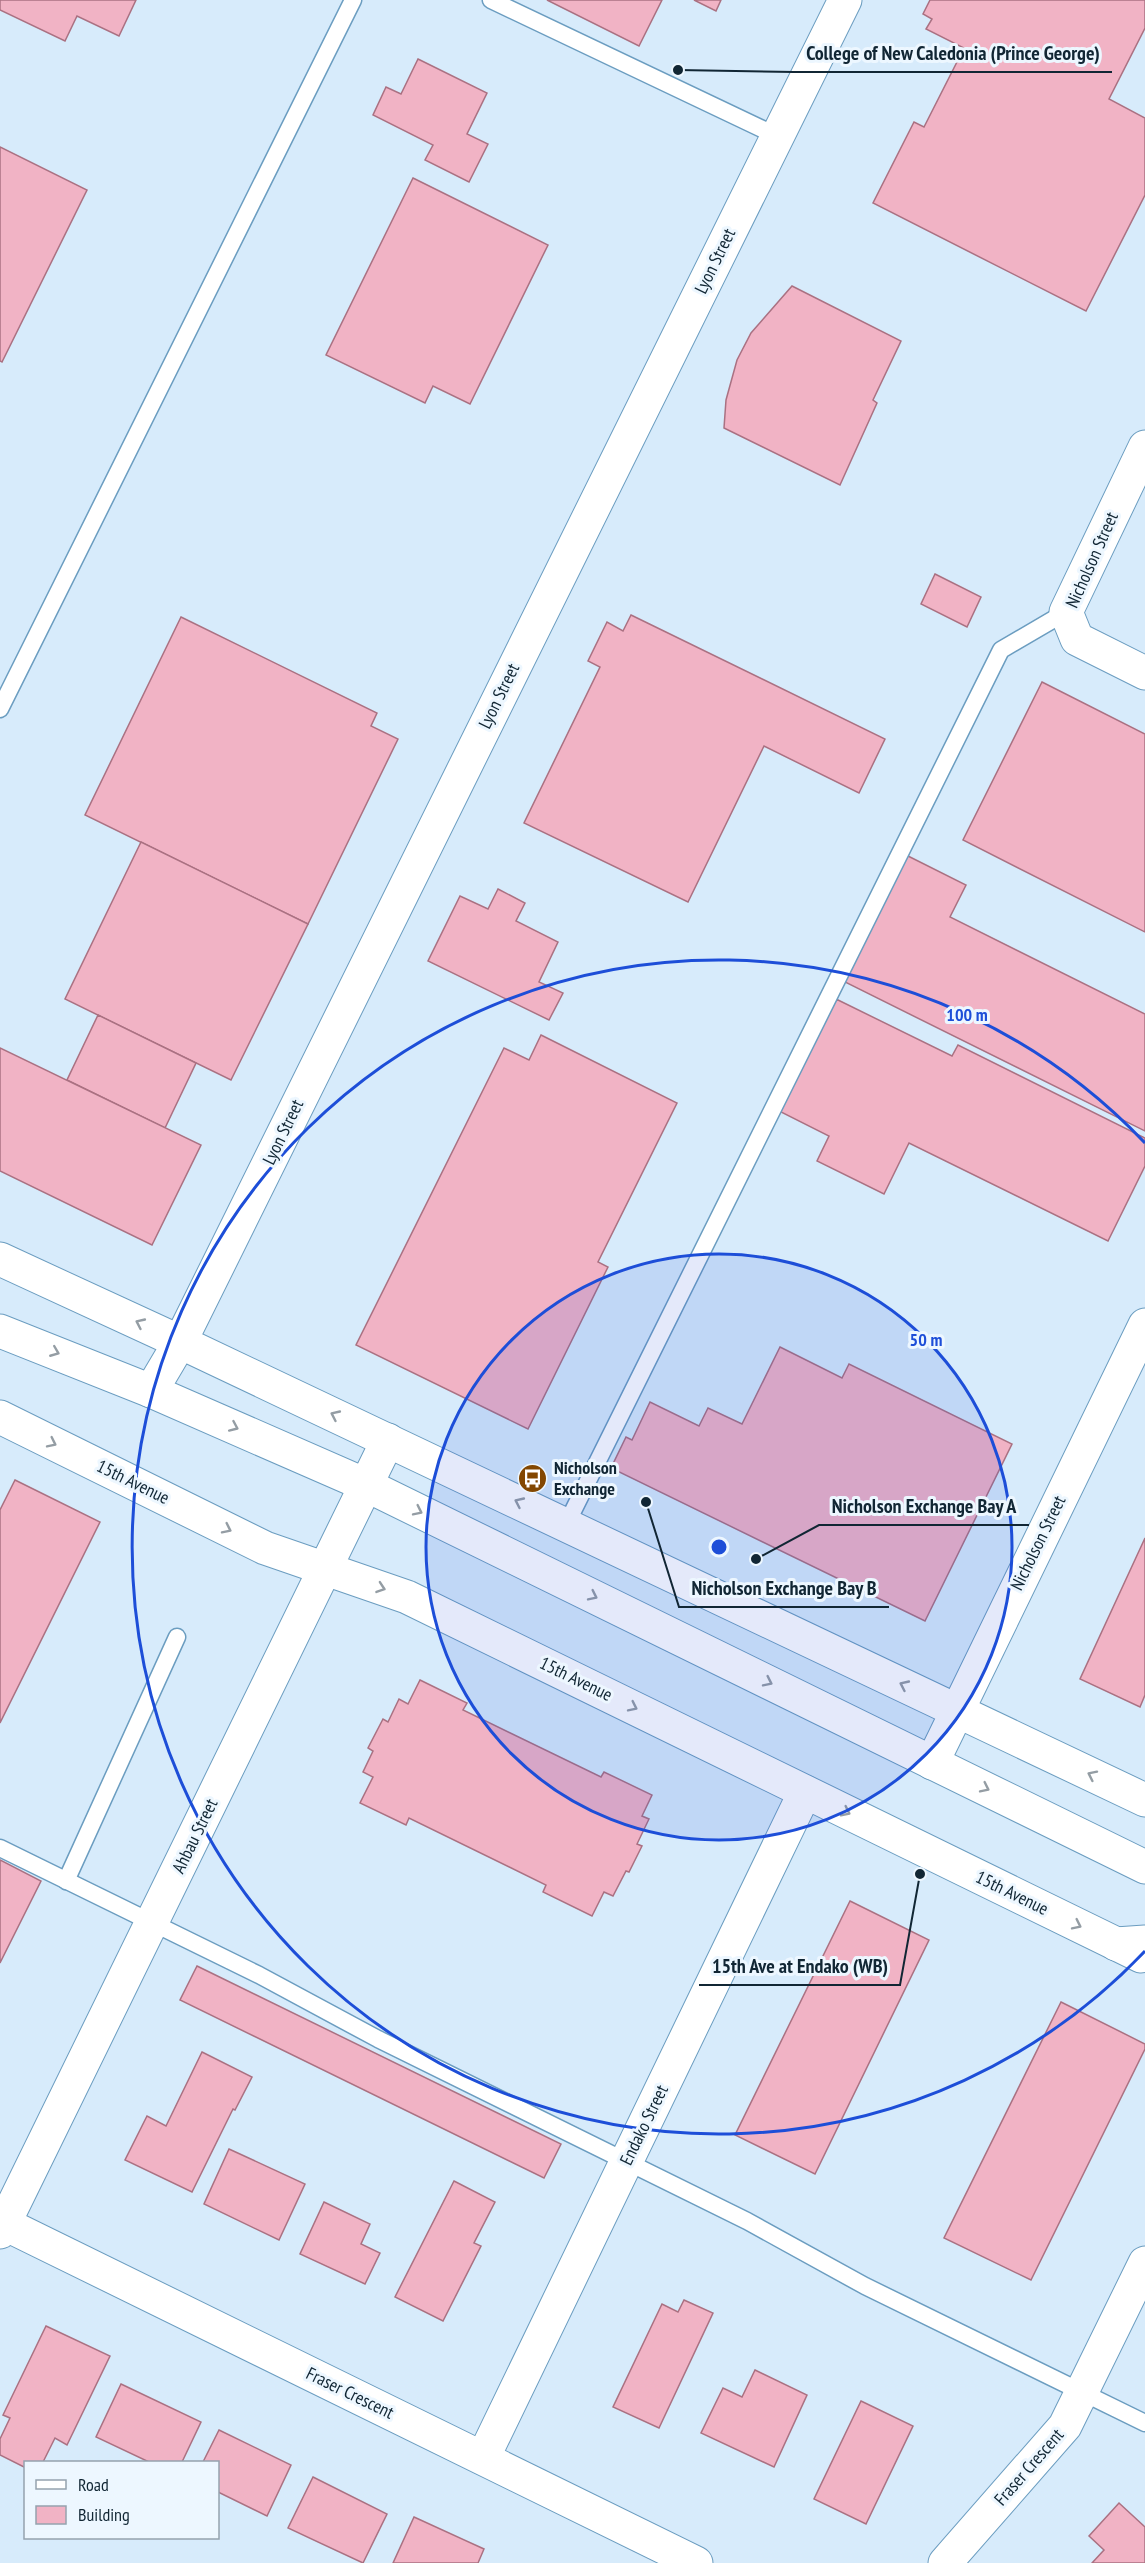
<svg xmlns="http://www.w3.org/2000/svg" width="1145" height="2563" font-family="'PT Sans Narrow',sans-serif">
	<rect width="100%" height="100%" fill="#d7ebfb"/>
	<g fill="#f1b3c5" stroke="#aa7182" stroke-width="1.5">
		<path d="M 0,0 L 136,0 L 119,36 L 77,16 L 65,41 L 0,10 Z"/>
		<path d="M 547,0 L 662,0 L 639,46 Z"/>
		<path d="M 694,0 L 721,0 L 716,11 Z"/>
		<path d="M 930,0 L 1145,0 L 1145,28 L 1109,99 L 1145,118 L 1145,195 L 1086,311 L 873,203 L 914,122 L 924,127 L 964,48 L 926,29 L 932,19 L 923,14 Z"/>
		<path d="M 418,59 L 487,93 L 467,134 L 488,144 L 469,182 L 425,160 L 433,145 L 373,115 L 386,87 L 401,94 Z"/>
		<path d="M 0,147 L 87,190 L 2,362 L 0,361 Z"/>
		<path d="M 413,178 L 548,245 L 470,404 L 433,386 L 425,403 L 326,355 Z"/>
		<path d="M 792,286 L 901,341 L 873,400 L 877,403 L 840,485 L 724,428 L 726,400 L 737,360 L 751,333 Z"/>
		<path d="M 935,574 L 981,597 L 967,627 L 921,604 Z"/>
		<path d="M 631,615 L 885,739 L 859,793 L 764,746 L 688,902 L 524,823 L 600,667 L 588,661 L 607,622 L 623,631 Z"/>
		<path d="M 181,617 L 377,713 L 371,726 L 398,739 L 308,924 L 85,815 Z"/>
		<path d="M 1042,682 L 1145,734 L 1145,932 L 963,840 Z"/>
		<path d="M 141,842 L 308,924 L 231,1080 L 65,999 Z"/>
		<path d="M 906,855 L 966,885 L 950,917 L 1145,1014 L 1145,1131 L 843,981 Z"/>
		<path d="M 498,889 L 525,903 L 516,921 L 558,942 L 539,982 L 563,993 L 549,1020 L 428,961 L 460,896 L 488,909 Z"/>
		<path d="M 836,999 L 952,1056 L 958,1045 L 1145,1138 L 1145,1166 L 1108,1241 L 909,1143 L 884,1194 L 817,1161 L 829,1136 L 779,1111 Z"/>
		<path d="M 98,1015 L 196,1063 L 165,1128 L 67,1080 Z"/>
		<path d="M 541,1035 L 677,1103 L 598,1262 L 608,1267 L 528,1429 L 356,1345 L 504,1048 L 529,1060 Z"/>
		<path d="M 0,1048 L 201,1145 L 152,1245 L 0,1171 Z"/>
		<path d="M 780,1347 L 842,1378 L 849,1364 L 1012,1444 L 925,1621 L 611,1468 L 626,1437 L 632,1440 L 650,1402 L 699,1426 L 708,1408 L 742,1424 Z"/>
		<path d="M 15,1480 L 100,1522 L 0,1723 L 0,1510 Z"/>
		<path d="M 1145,1538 L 1145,1695 L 1140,1707 L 1080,1679 Z"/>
		<path d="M 420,1680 L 467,1703 L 463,1710 L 601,1777 L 604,1772 L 652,1795 L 642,1816 L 649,1819 L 637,1844 L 642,1846 L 629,1872 L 626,1871 L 613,1896 L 604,1892 L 592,1916 L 543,1892 L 546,1885 L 409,1818 L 406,1825 L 360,1803 L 373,1777 L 363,1772 L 373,1751 L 368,1748 L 383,1719 L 388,1722 L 399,1699 L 408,1704 Z"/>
		<path d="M 0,1860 L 41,1881 L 0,1963 Z"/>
		<path d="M 850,1901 L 929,1940 L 815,2174 L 735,2135 Z"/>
		<path d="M 197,1966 L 561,2144 L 544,2178 L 180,2000 Z"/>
		<path d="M 1061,2002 L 1145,2044 L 1145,2049 L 1031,2280 L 944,2238 Z"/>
		<path d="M 202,2052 L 252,2077 L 235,2110 L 233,2109 L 192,2192 L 125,2160 L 147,2116 L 166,2126 Z"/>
		<path d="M 229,2149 L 305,2184 L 279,2240 L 204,2204 Z"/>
		<path d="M 454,2181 L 495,2202 L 474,2243 L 481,2246 L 443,2321 L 395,2297 Z"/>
		<path d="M 324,2202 L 370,2224 L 361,2244 L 380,2253 L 365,2284 L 300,2254 Z"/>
		<path d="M 684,2300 L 713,2313 L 659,2428 L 613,2407 L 662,2304 L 678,2312 Z"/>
		<path d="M 46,2326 L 110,2356 L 67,2445 L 55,2438 L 43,2462 L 26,2462 L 26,2468 L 0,2455 L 0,2439 L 10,2418 L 3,2415 Z"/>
		<path d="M 755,2370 L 807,2395 L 774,2467 L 701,2433 L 723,2388 L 742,2397 Z"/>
		<path d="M 121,2384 L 201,2422 L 182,2462 L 149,2462 L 96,2437 Z"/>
		<path d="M 861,2401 L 913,2426 L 866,2524 L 814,2499 Z"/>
		<path d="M 219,2430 L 291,2465 L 267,2516 L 218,2492 L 218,2462 L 203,2462 Z"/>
		<path d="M 313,2477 L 387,2514 L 363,2563 L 288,2528 Z"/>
		<path d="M 1119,2503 L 1145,2527 L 1145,2563 L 1092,2563 L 1104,2550 L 1089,2536 Z"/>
		<path d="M 414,2517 L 484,2549 L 478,2563 L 393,2563 Z"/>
	</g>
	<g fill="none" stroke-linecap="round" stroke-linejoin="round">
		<defs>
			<g id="lane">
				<path d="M 491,0 L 777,136"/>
				<path d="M 0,709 L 353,0"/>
				<path d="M 566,1525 L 1001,650 L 1066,612"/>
				<path d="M 0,1848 L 259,1975 L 378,2039 L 747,2221 L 865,2286 L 1145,2423"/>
				<path d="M 66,1881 L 177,1637"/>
			</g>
			<g id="street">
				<path d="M 1145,447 L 1066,612 L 1077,639 L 1145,673"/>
				<path d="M 151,1391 L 180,1342 L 845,0"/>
				<path d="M 0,1417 L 265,1548 L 407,1597 L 1141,1956"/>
				<path d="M 932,1763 L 1145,1325"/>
				<path d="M 5,2224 L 696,2563"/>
				<path d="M 0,2232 L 388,1440"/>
				<path d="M 483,2458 L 805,1792"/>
				<path d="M 945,2563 L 1065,2426 L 1145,2263"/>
			</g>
			<g id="secondary">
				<path d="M 0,1259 L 180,1342 L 1145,1800"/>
				<path d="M 0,1331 L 151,1391 L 366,1485 L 1145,1867"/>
				<path d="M 1116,1944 L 1145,1942"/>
			</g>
		</defs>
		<use href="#lane" stroke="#6b9dc0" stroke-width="19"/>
		<use href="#street" stroke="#6b9dc0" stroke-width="35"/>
		<use href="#secondary" stroke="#6b9dc0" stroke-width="35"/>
		<use href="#lane" stroke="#fff" stroke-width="16"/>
		<use href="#street" stroke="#fff" stroke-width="33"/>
		<use href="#secondary" stroke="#fff" stroke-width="33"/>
	</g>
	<defs><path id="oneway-chevron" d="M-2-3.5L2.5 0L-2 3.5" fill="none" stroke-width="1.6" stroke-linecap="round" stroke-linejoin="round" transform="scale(1.5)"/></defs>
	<g stroke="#949da4">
		<use href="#oneway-chevron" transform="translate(140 1323) rotate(-155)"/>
		<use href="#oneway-chevron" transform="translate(55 1352) rotate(22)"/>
		<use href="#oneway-chevron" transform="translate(335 1415) rotate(-155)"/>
		<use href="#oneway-chevron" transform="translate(234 1427) rotate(24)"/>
		<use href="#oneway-chevron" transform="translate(52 1443) rotate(26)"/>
		<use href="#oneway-chevron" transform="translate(519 1502) rotate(-155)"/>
		<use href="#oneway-chevron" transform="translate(418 1511) rotate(26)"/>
		<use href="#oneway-chevron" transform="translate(227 1529) rotate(26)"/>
		<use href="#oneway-chevron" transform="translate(381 1588) rotate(19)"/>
		<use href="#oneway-chevron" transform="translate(593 1596) rotate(26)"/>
		<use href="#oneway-chevron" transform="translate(768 1682) rotate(26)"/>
		<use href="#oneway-chevron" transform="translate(904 1685) rotate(-155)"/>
		<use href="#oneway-chevron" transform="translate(633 1707) rotate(26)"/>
		<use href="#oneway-chevron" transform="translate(1092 1775) rotate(-154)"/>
		<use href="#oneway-chevron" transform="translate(985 1788) rotate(26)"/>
		<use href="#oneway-chevron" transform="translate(846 1812) rotate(26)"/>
		<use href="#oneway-chevron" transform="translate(1077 1925) rotate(26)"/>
	</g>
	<circle cx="719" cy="1547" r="293" fill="#1d4ed8" fill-opacity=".12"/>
	<g fill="none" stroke="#1d4ed8" stroke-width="3">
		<circle cx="719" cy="1547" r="293"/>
		<path d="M1145 1951A587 587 0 1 1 1145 1143"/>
	</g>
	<defs>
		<symbol id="bus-disc" viewBox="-11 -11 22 22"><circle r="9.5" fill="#834701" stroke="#edf7ff"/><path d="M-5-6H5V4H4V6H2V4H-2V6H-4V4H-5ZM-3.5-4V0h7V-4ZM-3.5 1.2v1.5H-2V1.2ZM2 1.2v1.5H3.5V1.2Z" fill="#fff"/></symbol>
	</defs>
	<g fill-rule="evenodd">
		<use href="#bus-disc" x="516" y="1462" width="33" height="33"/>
	</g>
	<g text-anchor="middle" stroke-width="6" stroke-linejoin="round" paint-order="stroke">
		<g font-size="18" fill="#112634" stroke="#edf7ff">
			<text transform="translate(715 261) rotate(-64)" y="6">Lyon Street</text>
			<text transform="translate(1092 560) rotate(-66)" y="6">Nicholson Street</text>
			<text transform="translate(499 696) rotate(-64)" y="6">Lyon Street</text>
			<text transform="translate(283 1132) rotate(-64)" y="6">Lyon Street</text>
			<text transform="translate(133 1482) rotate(26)" y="6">15th Avenue</text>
			<text transform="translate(1038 1543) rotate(-64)" y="6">Nicholson Street</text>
			<text transform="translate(576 1679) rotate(26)" y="6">15th Avenue</text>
			<text transform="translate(195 1836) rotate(-64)" y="6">Ahbau Street</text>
			<text transform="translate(1012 1893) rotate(26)" y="6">15th Avenue</text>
			<text transform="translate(644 2125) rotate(-64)" y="6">Endako Street</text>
			<text transform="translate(350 2393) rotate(26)" y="6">Fraser Crescent</text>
			<text transform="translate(1029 2467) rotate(-49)" y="6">Fraser Crescent</text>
		</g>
		<g font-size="18" font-weight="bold" fill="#112634" stroke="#edf7ff" text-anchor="start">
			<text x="554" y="1474">Nicholson<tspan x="554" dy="21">Exchange</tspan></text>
		</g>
	</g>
	<circle cx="719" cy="1547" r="9" fill="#1d4ed8" stroke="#edf7ff" stroke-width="3"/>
	<g font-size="18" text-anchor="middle" font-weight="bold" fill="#1d4ed8" stroke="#edf7ff" stroke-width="6" stroke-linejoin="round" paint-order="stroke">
		<text x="967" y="1021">100 m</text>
		<text x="926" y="1346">50 m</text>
	</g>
	<path fill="none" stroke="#112634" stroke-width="2" d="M678 70L794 72H1112M756 1559L819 1525H1029M646 1502L679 1607H889M920 1874L900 1985H699"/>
	<g fill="#112634" stroke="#edf7ff" stroke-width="2">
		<circle cx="678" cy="70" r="6"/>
		<circle cx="756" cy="1559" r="6"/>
		<circle cx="646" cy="1502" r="6"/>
		<circle cx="920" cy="1874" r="6"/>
	</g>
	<g font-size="20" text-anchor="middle" font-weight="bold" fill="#112634" stroke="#edf7ff" stroke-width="6" stroke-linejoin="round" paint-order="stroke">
		<text x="953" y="60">College of New Caledonia (Prince George)</text>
		<text x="924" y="1513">Nicholson Exchange Bay A</text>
		<text x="784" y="1595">Nicholson Exchange Bay B</text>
		<text x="800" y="1973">15th Ave at Endako (WB)</text>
	</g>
	<rect x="24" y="2461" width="195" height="78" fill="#edf7ff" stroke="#95a3ae" stroke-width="1.5"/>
	<rect x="36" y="2480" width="30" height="9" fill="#ffffff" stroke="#95a3ae" stroke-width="1.5"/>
	<text x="78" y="2491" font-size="18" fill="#112634">Road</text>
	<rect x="36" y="2506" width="30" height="18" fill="#f1b3c5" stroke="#95a3ae" stroke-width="1.5"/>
	<text x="78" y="2521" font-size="18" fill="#112634">Building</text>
</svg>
